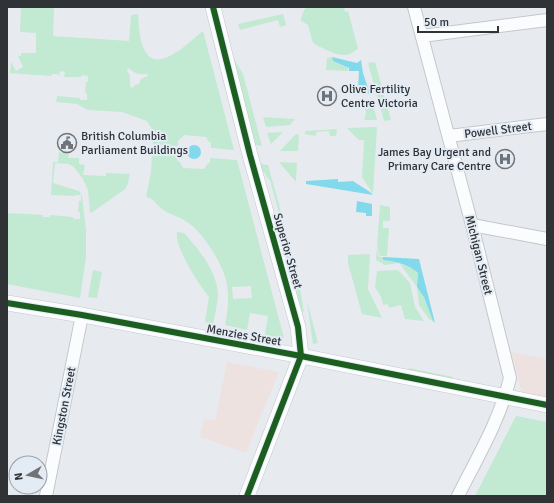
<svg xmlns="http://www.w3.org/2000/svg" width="554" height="503" font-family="Signika,sans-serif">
	<rect width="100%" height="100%" fill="#e7ebf0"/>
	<g fill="#eee2e0">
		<path d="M 511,352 L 547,359 L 547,398 L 522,393 Z"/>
		<path d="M 227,362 L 279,372 L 246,453 L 200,437 L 204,419 L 215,420 Z"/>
	</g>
	<g fill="#c2e9d1" fill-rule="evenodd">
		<path d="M 21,7 L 54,7 L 53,36 L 129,41 L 131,15 L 138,14 C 139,25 139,39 144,49 C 156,77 190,41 203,31 L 234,150 L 211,148 L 211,143 L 209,142 L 206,137 L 184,135 L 178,141 L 178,146 L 153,145 L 152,129 L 147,121 L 122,112 L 88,110 L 77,104 L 56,102 L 57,96 L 80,98 L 80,100 L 87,100 L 87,93 L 85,93 L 86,82 L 88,82 L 88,76 L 82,75 L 81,77 L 64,77 L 65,72 L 60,71 L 59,76 L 58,76 L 58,74 L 52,74 L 51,76 L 10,73 L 11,62 L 16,71 L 23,67 L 18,56 L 21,56 L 21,53 L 36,53 L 36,33 L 20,32 ZM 128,68 C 135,74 140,75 148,74 L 148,76 L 141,79 L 139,84 L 135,85 L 132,88 L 130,86 L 130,76 L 127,70 Z"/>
		<path d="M 307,7 L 344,7 L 345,12 L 348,11 L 358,49 C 356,50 352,53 350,54 C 339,58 322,48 313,43 L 308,25 L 301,21 L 301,18 L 304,10 Z"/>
		<path d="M 283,14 L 286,25 L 280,27 L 278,20 L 240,30 L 238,24 Z"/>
		<path d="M 233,57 L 243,74 L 262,146 L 253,145 Z"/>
		<path d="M 332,57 L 333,61 L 348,68 L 348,71 L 326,70 L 327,58 Z"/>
		<path d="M 375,62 L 391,120 L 384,121 L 368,63 Z"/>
		<path d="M 364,105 L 373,105 L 377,120 L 364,120 L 366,113 Z"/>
		<path d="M 263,117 L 295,119 L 290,125 L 266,127 Z"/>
		<path d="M 377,127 L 373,194 L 362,177 L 364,140 L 359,140 L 347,128 Z"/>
		<path d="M 337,129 L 336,136 L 330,136 L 329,131 L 316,132 L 316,136 L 305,134 L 305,131 Z"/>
		<path d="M 283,132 L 271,144 L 267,133 Z"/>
		<path d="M 296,134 L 299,135 L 298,151 L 280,151 Z"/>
		<path d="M 59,152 L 69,153 L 68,158 L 79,158 L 79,164 L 85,165 L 83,175 L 106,176 L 106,173 L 130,174 L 128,183 L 125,189 L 91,213 L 90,212 L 88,190 L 83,179 L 74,167 L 69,164 L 55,163 L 53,183 L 79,191 L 82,196 L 86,230 L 86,257 L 80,298 L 7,284 L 7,213 L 43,215 L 43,217 L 50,217 L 50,215 L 73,217 L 74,219 L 80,219 L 80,212 L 78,212 L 79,201 L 81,201 L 81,195 L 75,195 L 75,196 L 51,195 L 53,162 L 58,162 Z"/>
		<path d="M 152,155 L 177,156 L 177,161 L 179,161 L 183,168 L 204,169 L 208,163 L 210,163 L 210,158 L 237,160 L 284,338 L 265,335 L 268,316 L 250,313 L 247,330 L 225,325 C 232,290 228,274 208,244 C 202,236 196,228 187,222 C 180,217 172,215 165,211 C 157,207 155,198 146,197 L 151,172 ZM 251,286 L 252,298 L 233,299 L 232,287 Z"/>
		<path d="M 279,162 L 297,163 L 296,181 L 295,181 Z"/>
		<path d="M 259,164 L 268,165 L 281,212 L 279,213 L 270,180 L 268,179 C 266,173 261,170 259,164 Z"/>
		<path d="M 380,205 L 390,207 L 390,221 L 383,221 L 383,228 L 389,228 L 387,256 L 380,256 L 377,246 Z"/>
		<path d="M 177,232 L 184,233 C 199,250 218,272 218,296 C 217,305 215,315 213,324 L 205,322 L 209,297 C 199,285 174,246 177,232 Z"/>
		<path d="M 288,243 L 301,294 L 304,312 L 302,311 L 290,273 L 284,244 Z"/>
		<path d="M 377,248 L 379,257 L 383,257 L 383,260 L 390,260 L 399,263 L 385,265 L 376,260 Z"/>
		<path d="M 370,254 L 368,289 L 382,318 L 362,314 L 348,263 L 348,255 Z"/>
		<path d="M 400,264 L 414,269 L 418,274 L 417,287 L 424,296 L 433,321 L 429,319 L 419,305 L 417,287 Z"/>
		<path d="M 93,270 L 102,272 L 97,298 L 88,297 Z"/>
		<path d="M 398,270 L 410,283 L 415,307 L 424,321 L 405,319 L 401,305 L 389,308 L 388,304 L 383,305 L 381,297 L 375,287 L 377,271 Z"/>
		<path d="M 307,301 L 318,343 L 313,344 Z"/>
		<path d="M 409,368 L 453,377 L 453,379 L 408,372 Z"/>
		<path d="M 516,416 L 547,422 L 547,496 L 475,496 Z"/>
	</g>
	<g fill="#83d9ec">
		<path d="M 332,57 L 357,63 L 361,60 L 363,73 L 370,94 L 362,94 L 363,90 L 358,90 L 359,71 L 349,71 L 349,68 L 333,61 Z"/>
		<circle cx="194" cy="152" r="7"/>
		<path d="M 338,179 L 338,182 L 353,181 L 370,192 L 373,195 L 306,184 L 306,181 Z"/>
		<path d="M 357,201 L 372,204 L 372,216 L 366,216 L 366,213 L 356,212 Z"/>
		<path d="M 383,257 L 419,259 L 435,323 L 433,321 L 424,297 L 417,287 L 418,273 C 410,265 395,261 383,260 Z"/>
	</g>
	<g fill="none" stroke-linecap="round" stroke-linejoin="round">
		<defs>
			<g id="minor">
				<path d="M 414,7 L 472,225 L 510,378 C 500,420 477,458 458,496"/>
				<path d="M 422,36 L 547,20"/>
				<path d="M 449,136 L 547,124"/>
				<path d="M 472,225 L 547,239"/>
				<path d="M 46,496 L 82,315"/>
			</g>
			<g id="tertiary">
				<path d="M 213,7 L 250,155 L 298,327 L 301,356 L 247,496"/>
				<path d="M 7,303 L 82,315 L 301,356 L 547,405"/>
			</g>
		</defs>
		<use href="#minor" stroke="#c4c7ca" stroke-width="14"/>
		<use href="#tertiary" stroke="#c4c7ca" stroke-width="16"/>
		<use href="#minor" stroke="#fbfcfd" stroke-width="12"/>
		<use href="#tertiary" stroke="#fbfcfd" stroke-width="15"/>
		<defs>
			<g id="cycleway">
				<path d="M 213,7 L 250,155 L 298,327 L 301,356 L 247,496"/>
				<path d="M 7,303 L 82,315 L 301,356 L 547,405"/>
			</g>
		</defs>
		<use href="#cycleway" stroke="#e3ebf4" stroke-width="8"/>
		<use href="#cycleway" stroke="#1b5e20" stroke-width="6"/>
	</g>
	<defs>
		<symbol id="hospital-ring" viewBox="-11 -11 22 22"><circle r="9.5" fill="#e3ebf4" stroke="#707377" stroke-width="1.5"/><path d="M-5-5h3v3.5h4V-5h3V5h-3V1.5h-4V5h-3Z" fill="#707377"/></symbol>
		<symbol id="civic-ring" viewBox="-11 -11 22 22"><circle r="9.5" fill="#e3ebf4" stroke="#707377" stroke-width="1.5"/><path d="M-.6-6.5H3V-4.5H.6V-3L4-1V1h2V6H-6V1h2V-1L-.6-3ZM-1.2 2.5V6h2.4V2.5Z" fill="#707377"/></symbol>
	</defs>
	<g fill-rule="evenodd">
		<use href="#hospital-ring" x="316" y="85" width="22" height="22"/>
		<use href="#civic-ring" x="56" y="132" width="22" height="22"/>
		<use href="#hospital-ring" x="494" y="148" width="22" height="22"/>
	</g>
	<g text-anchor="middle" stroke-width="4" stroke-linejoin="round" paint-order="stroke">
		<g font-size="12" fill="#303336" stroke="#e3ebf4" text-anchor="start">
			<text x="341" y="93">Olive Fertility<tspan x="341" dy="14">Centre Victoria</tspan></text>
			<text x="81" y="140">British Columbia<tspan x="81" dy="14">Parliament Buildings</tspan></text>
			<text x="491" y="156" text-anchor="end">James Bay Urgent and<tspan x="491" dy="14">Primary Care Centre</tspan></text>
		</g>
		<g font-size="12" fill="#303336" stroke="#e3ebf4">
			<text transform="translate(498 130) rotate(-7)" y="4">Powell Street</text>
			<text transform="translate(288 251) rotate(74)" y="4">Superior Street</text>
			<text transform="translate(479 255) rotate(76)" y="4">Michigan Street</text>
			<text transform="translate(244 335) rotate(10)" y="4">Menzies Street</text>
			<text transform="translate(64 406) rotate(-79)" y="4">Kingston Street</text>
		</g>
	</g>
	<rect width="554" height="503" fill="none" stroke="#303336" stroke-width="16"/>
	<g transform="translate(28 475) rotate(261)"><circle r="19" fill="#e3ebf4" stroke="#9ba1a8"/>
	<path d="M0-3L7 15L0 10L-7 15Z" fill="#707377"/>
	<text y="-6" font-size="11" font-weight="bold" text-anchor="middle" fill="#303336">N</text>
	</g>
	<path d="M418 26v6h80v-6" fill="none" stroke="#303336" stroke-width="2"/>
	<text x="424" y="26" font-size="12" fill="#303336" stroke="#e3ebf4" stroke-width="3" paint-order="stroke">50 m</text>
</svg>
